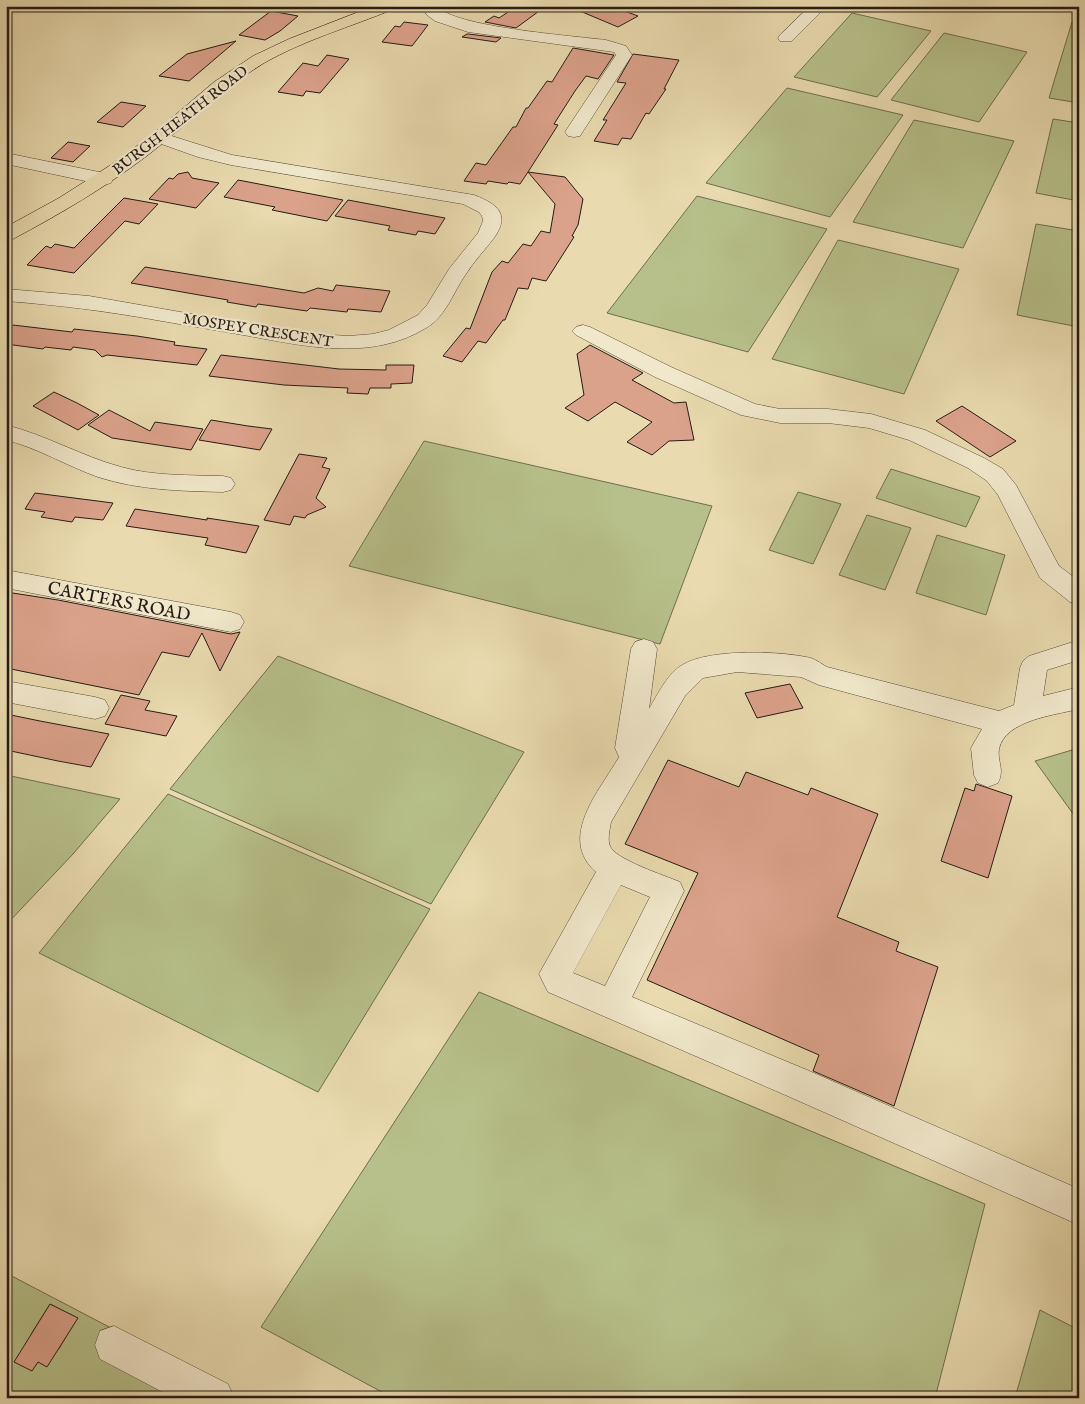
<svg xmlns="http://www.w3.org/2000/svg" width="1085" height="1404" font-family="'IM FELL English',serif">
	<rect width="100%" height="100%" fill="#e9dbaf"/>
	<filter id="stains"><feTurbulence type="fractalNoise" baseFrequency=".004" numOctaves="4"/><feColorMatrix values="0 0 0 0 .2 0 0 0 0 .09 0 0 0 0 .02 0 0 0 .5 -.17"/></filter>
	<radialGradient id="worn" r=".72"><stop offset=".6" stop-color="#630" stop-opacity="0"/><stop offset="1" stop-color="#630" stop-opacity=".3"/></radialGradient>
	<g fill="#b7c08a" stroke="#6e6e50" fill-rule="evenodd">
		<path d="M 852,13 L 931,31 L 877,97 L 794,77 Z"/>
		<path d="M 1072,22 L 1079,23 L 1079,103 L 1049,98 Z"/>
		<path d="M 944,33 L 1027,52 L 979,122 L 891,100 Z"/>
		<path d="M 787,88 L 903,115 L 830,217 L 706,183 Z"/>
		<path d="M 1053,119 L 1079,123 L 1079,201 L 1036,193 Z"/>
		<path d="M 914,120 L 1014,141 L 963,248 L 853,222 Z"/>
		<path d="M 697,196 L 827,229 L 748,352 L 607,313 Z"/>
		<path d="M 1036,224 L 1079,231 L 1079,327 L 1017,315 Z"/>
		<path d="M 838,240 L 959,269 L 904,394 L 772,359 Z"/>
		<path d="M 424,441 L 712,506 L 660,644 L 349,566 Z"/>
		<path d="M 891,469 L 980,497 L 966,527 L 876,498 Z"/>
		<path d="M 798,492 L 841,504 L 813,564 L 769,550 Z"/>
		<path d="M 867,515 L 911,528 L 885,590 L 839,575 Z"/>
		<path d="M 937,535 L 1005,555 L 986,615 L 916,593 Z"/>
		<path d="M 278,656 L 524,752 L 431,904 L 170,789 Z"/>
		<path d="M 1079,748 L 1079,822 L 1035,761 Z"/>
		<path d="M 6,775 L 120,799 L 73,854 L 6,925 Z"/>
		<path d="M 168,794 L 430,909 L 318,1092 L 39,953 Z"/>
		<path d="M 479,992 L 985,1204 L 935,1398 L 393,1398 L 261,1327 Z"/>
		<path d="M 6,1273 L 220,1385 L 214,1398 L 6,1398 ZM 50,1304 L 77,1318 L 59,1349 L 31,1334 Z"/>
		<path d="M 1040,1310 L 1079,1330 L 1079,1398 L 1015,1398 Z"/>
	</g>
	<g fill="#dba28b" stroke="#261b15">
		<path d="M 517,6 L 546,6 L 516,28 L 485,22 L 494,16 L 499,18 Z"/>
		<path d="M 568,6 L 611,6 L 638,16 L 618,27 Z"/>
		<path d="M 271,11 L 298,16 L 280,31 L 265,40 L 239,35 Z"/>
		<path d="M 404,22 L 428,25 L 412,46 L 382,42 L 395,26 L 400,27 Z"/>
		<path d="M 467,34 L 468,34 L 501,38 L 496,42 L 462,37 Z"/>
		<path d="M 236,41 L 189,81 L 159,76 L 187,54 Z"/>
		<path d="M 573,48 L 614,55 L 598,79 L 586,76 L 575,91 L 554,124 L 558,125 L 528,172 L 565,177 L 583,199 L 578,225 L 572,236 L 574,237 L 546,281 L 532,278 L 528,289 L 518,288 L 505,320 L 503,320 L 486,343 L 478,341 L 462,362 L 443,356 L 466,328 L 470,329 L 492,272 L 502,261 L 508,263 L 523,244 L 531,246 L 541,231 L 550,233 L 555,204 L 528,172 L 520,184 L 509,182 L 507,184 L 488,181 L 486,184 L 464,181 L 476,163 L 486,165 L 513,127 L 516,127 L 526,108 L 528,108 L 547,81 L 552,82 Z"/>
		<path d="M 633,54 L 679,60 L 664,89 L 666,89 L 649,114 L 646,113 L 631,139 L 622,138 L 618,145 L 594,141 L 607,120 L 603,120 L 626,83 L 617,82 Z"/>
		<path d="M 327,55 L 349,59 L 320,93 L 306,91 L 303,96 L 278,92 L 303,63 L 318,66 Z"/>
		<path d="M 121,102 L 146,106 L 123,127 L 97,122 Z"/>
		<path d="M 68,142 L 90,146 L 73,162 L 51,158 Z"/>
		<path d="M 188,172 L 192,178 L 219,183 L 196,208 L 149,199 L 169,178 L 173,179 L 178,174 Z"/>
		<path d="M 238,180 L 285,189 L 343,200 L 327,221 L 272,210 L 275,207 L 224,197 Z"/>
		<path d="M 124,198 L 158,204 L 139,224 L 125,221 L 74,273 L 27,265 L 46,246 L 51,248 L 55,244 L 74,248 Z"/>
		<path d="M 348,200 L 396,209 L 445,218 L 435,234 L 418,231 L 416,235 L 388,230 L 390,226 L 335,216 Z"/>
		<path d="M 145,267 L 304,293 L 318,288 L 333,291 L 336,285 L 390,291 L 381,312 L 348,309 L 347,312 L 310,308 L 307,311 L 258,304 L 256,307 L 227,302 L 228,300 L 131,283 Z"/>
		<path d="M 13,325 L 72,332 L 74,329 L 137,336 L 175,342 L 174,345 L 207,349 L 197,365 L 107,355 L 102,357 L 95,350 L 73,347 L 71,350 L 45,347 L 43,349 L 6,344 L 6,334 Z"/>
		<path d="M 590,345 L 643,373 L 632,380 L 674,403 L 686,402 L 694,440 L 669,441 L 652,455 L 627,442 L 652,422 L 615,402 L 588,421 L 565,408 L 584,395 L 577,354 Z"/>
		<path d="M 221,355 L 339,369 L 386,370 L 386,365 L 414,365 L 412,383 L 391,384 L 391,388 L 370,388 L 368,394 L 347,393 L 348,388 L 284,385 L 209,376 Z"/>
		<path d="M 54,392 L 77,403 L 99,415 L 78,430 L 33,406 Z"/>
		<path d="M 962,406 L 1016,441 L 990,457 L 936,421 Z"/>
		<path d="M 109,410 L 150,431 L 155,422 L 203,429 L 191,450 L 112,438 L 88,425 Z"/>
		<path d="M 211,420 L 248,426 L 272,429 L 260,450 L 199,440 Z"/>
		<path d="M 299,454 L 327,458 L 322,467 L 330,469 L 316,498 L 326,507 L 307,515 L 305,518 L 294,516 L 290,525 L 264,520 Z"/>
		<path d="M 35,493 L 113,503 L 103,520 L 75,517 L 72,522 L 41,517 L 45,512 L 25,509 Z"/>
		<path d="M 135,509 L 207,520 L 207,518 L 259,526 L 246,553 L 205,545 L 208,538 L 126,526 Z"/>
		<path d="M 6,592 L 58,600 L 231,634 L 240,632 L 220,671 L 202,633 L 189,657 L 162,652 L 139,695 L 6,668 Z"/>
		<path d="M 790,684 L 803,708 L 757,718 L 745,693 Z"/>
		<path d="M 121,695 L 150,701 L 145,710 L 177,716 L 166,736 L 105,724 Z"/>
		<path d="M 6,714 L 40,721 L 109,734 L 91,767 L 58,761 L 6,750 Z"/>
		<path d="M 668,760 L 739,787 L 746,772 L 808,795 L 811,788 L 878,814 L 837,917 L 899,942 L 896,951 L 938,967 L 894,1106 L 813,1071 L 819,1055 L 647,980 L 698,873 L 625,844 Z"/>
		<path d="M 976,784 L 1012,796 L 988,878 L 941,861 L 965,788 L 974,791 Z"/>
		<path d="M 50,1304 L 78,1318 L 47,1367 L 38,1362 L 32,1371 L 14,1362 Z"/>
	</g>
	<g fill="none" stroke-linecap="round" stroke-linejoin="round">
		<defs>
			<g id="minor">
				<path d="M 6,6 L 19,6 L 17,9 L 6,13 Z"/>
				<path d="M 421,6 L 437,6 C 453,27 574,36 606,40 L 626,46 L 632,55 L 580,136 L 574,137 L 568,136 L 565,132 L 616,55 L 614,52 L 468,32 L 435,21 L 427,15 Z"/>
				<path d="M 810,6 L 827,6 L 792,41 L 780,41 L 778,38 L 780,35 Z"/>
				<path d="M 159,132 L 232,155 L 474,195 C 497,204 511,214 494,238 C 485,250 474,261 466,274 C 453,292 446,317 426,328 C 372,361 308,347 249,336 C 218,331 187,325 156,320 C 106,311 57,305 6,301 L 6,289 L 89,296 L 300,333 L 349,336 L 373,334 L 389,330 L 418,315 L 427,305 L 449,269 L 478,233 L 483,221 L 482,216 L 479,212 L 463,204 L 231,165 L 198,157 L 153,141 L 150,137 L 153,133 Z"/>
				<path d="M 6,153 L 104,173 L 111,175 L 113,179 L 111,183 L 104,185 L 6,164 Z"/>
				<path d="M 583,325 L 590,327 L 671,367 L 755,404 L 780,409 L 828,409 L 871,414 L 925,430 L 984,458 L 1003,469 L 1016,485 L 1059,566 L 1079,581 L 1079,604 L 1070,602 L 1040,578 L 998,495 L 987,481 L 968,468 L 909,440 L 869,428 L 828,423 L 780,423 L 741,415 L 655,377 L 576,335 L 572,331 L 576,327 Z"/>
				<path d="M 6,425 C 46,435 81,456 121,467 C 153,476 189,475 223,476 L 231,478 L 235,484 L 231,490 L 223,492 C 180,491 139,490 98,477 C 67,466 38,448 6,440 Z"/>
				<path d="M 6,570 L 231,612 L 240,615 L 244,622 L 240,629 L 231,632 L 6,588 Z"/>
				<path d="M 644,639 L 653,642 L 657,649 L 649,709 C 658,694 668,672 684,664 C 711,649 776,651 806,657 C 814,658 820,663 827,667 L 999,711 L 1014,705 L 1020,668 L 1023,661 L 1029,656 L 1079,640 L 1079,660 L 1047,670 L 1043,696 L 1079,687 L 1079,709 C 1055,715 1005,720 999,749 C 997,762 1005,769 998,783 L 988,787 L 978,783 L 974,775 L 971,748 L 982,729 L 819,685 L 801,677 L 737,672 L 703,678 L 685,696 L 611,822 C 610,829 607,839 610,846 C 614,859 666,876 680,882 L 684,891 L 632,997 L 807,1070 L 1079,1189 L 1079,1225 L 783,1094 L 548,992 L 539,974 L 596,872 C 557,838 600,790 619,757 L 615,748 L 631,649 L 635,642 ZM 621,885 L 650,897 L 605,986 L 573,973 Z"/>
				<path d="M 6,681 L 95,697 L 105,700 L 109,708 L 105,716 L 95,719 L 6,702 Z"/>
				<path d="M 114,1326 L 228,1384 L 234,1398 L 174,1398 L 100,1359 L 95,1345 L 100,1331 Z"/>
			</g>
			<path id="major" d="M 374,6 L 396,6 L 394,9 C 350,27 304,40 264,63 C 221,89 187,125 148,155 C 106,187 60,214 13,239 L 6,241 L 6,227 L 59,198 L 117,161 L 154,133 L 214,82 L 253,56 L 289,39 Z"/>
		</defs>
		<use href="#minor" stroke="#574b3c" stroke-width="1"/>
		<use href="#major" stroke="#261b15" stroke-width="1"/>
		<use href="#minor" fill="#f1e8cb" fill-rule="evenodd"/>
		<use href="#major" fill="#e9dbaf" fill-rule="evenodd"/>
	</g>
	<g text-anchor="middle" stroke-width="4.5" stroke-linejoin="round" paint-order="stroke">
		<g font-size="15" fill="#261b15" stroke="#f1e8cb">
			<text transform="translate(180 120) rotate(-38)" y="5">BURGH HEATH ROAD</text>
			<text transform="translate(258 330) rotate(9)" y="5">MOSPEY CRESCENT</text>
		</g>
		<g font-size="18" fill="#261b15" stroke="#f1e8cb">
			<text transform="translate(119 601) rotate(11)" y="6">CARTERS ROAD</text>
		</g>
	</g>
	<rect width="1085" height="1404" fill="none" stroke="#e9dbaf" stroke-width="25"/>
	<rect x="8" y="8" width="1070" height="1389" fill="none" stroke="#261b15" stroke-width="2.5"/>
	<rect x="12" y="12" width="1060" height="1379" fill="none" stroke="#261b15"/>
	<rect width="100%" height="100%" filter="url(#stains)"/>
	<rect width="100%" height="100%" fill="url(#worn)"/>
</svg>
